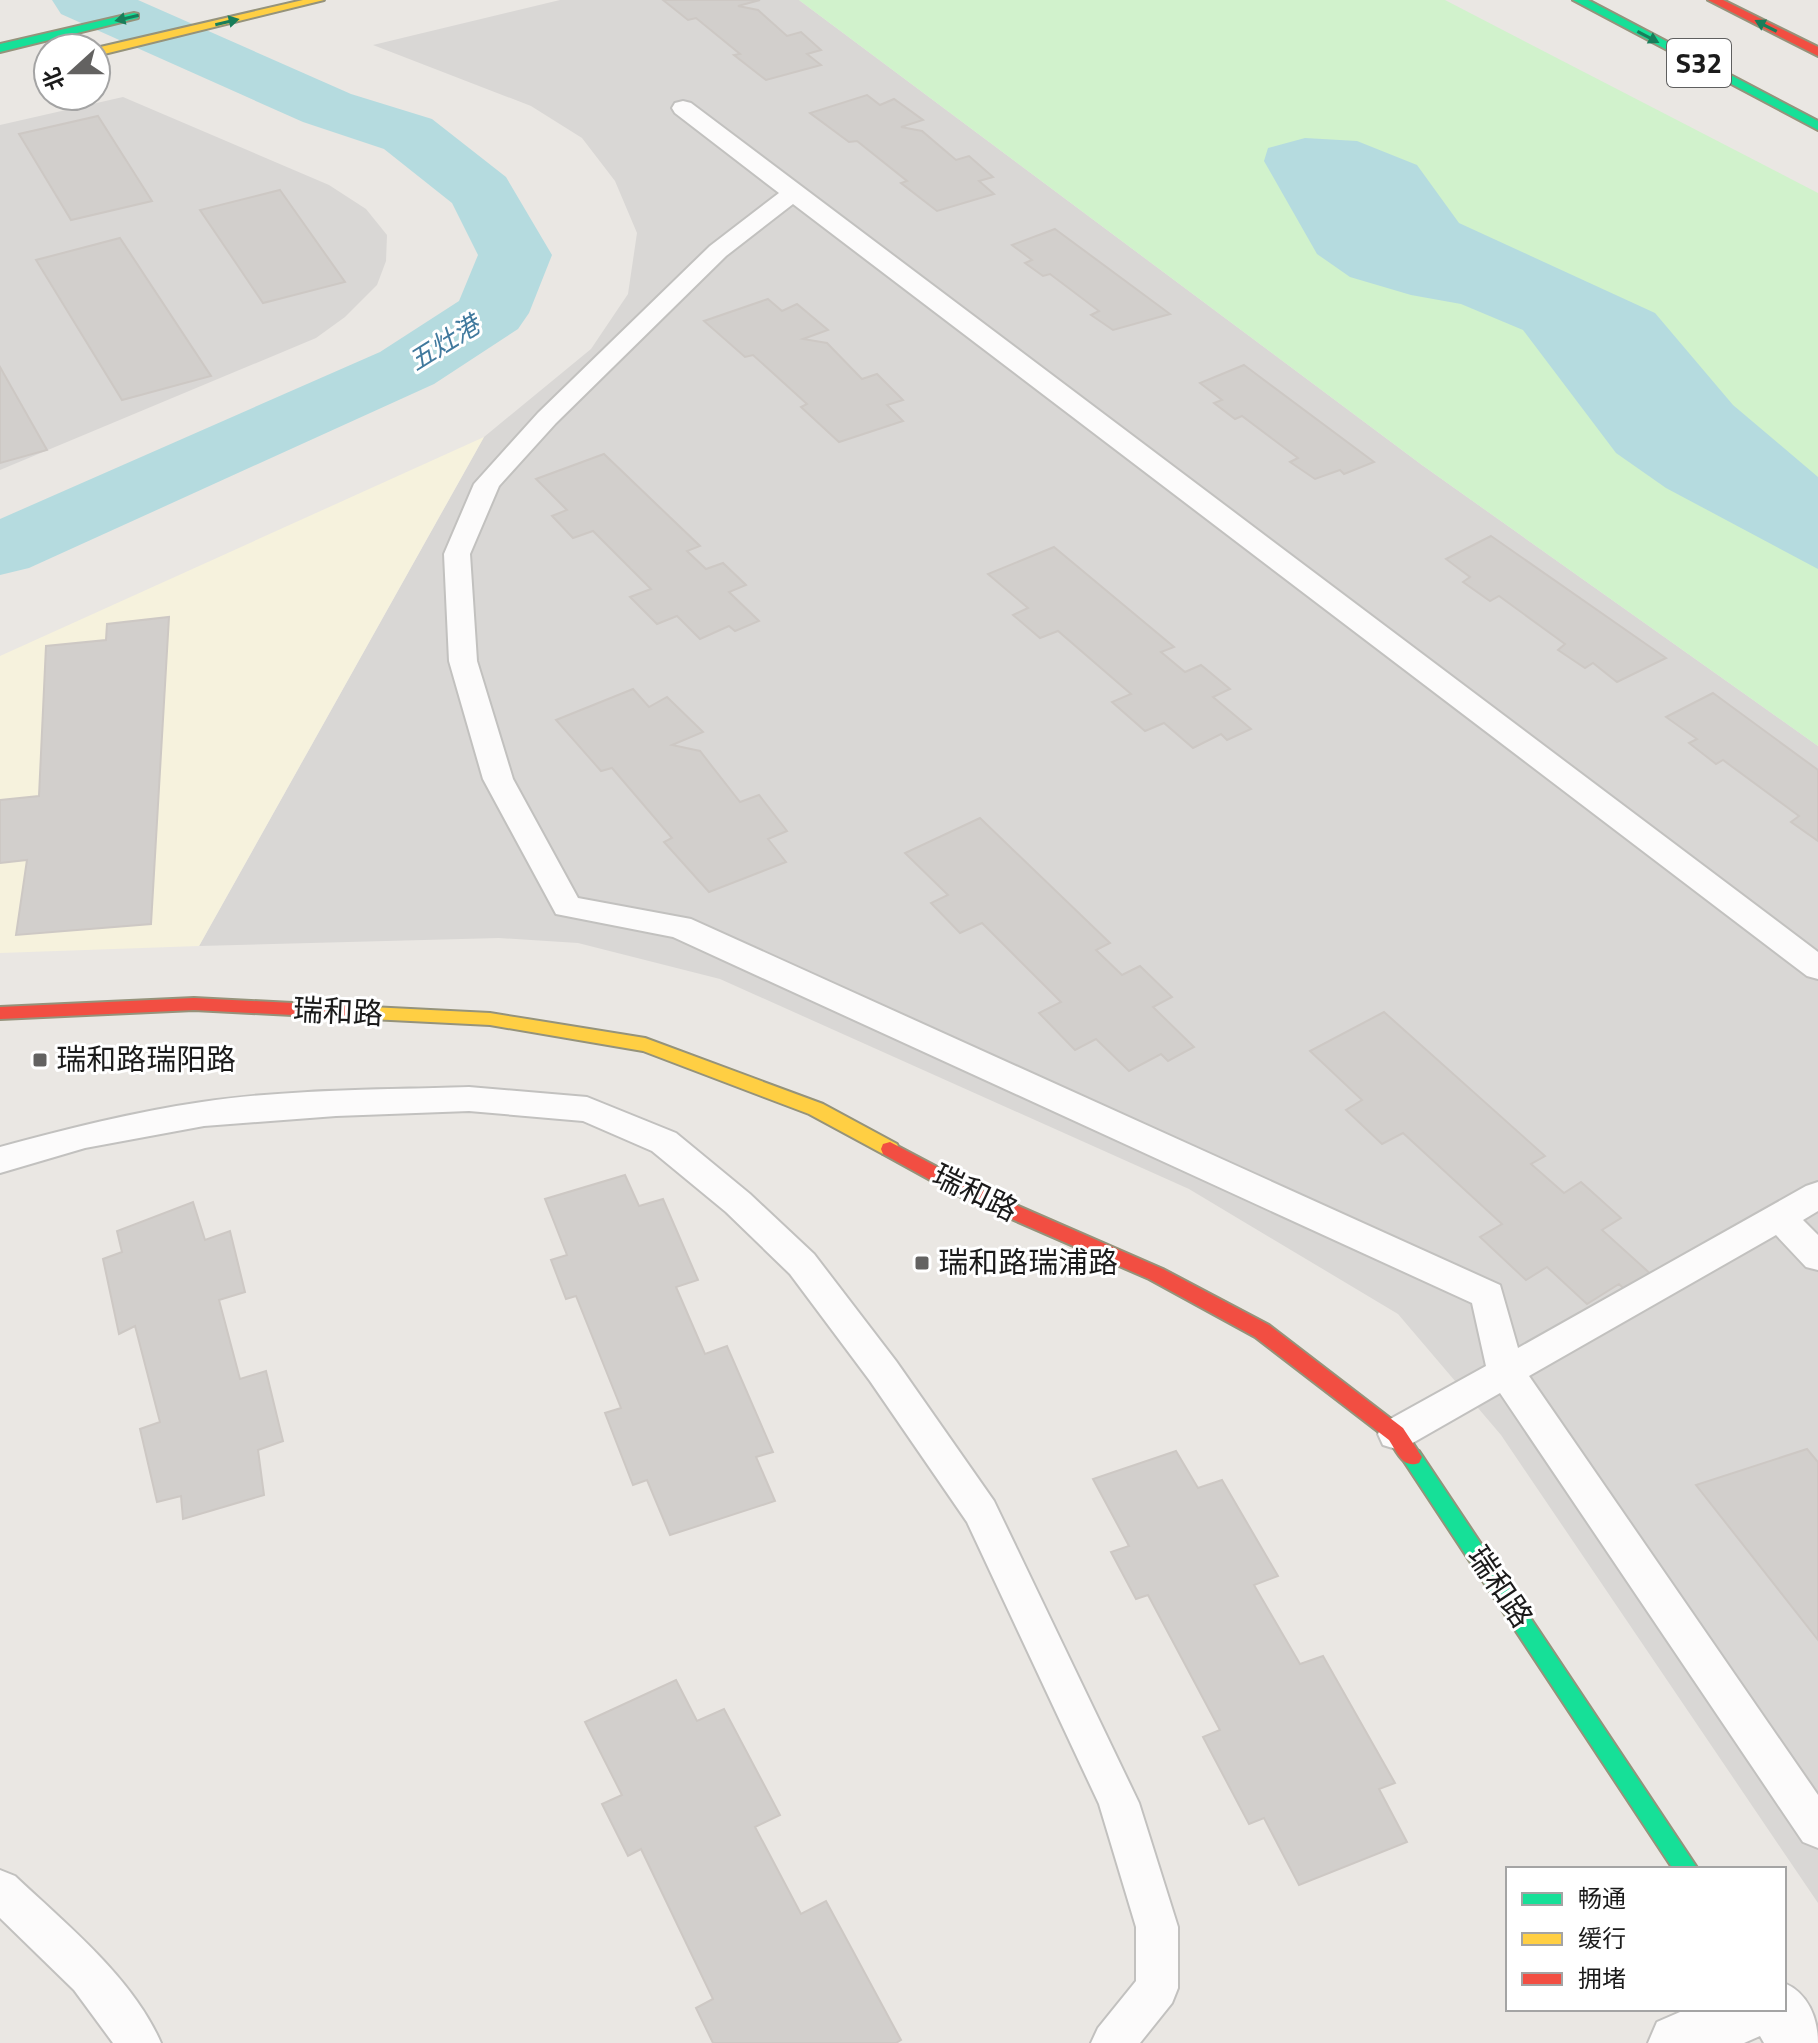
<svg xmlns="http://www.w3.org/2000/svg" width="1818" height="2043" font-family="'Titillium Web','Noto Sans SC',sans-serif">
	<rect width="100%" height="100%" fill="#eae7e3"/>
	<g fill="#d9d7d5">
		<path d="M 560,0 L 799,0 L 1422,465 L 1818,746 L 1818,1903 L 1501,1435 L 1398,1314 L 1189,1189 L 720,979 L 578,943 L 499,938 L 199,946 L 484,437 L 591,349 L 628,294 L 637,233 L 615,181 L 582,138 L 531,106 L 373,45 Z"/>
		<path d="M 123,97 L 329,185 L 366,209 L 387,235 L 386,261 L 377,285 L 345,317 L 316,338 L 0,470 L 0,125 Z"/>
	</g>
	<path fill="#f6f2dd" d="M 484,437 L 199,946 L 0,953 L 0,656 Z"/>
	<path fill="#d1f2cc" d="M 799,0 L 1445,0 L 1818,193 L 1818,746 L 1422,465 Z"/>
	<path fill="#b5dbdf" d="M 1305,138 L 1357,141 L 1417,165 L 1459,223 L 1655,313 L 1733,405 L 1818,477 L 1818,569 L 1666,488 L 1616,453 L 1523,330 L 1461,304 L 1411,295 L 1350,277 L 1317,254 L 1264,161 L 1268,148 Z"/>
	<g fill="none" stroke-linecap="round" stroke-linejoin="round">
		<path fill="#b5dbdf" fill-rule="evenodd" d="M 52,0 L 138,0 L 351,94 L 432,119 L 506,177 L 552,255 L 529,313 L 518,329 L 434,384 L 29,568 L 0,575 L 0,519 L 380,352 L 459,301 L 478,255 L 452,203 L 384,149 L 303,122 L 61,14 Z"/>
	</g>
	<g fill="#d2cfcc" stroke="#cdc8c4" stroke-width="2">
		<path d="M 663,0 L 760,0 L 738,6 L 758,10 L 787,36 L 801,32 L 821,50 L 807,54 L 821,65 L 766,80 L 734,55 L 740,54 L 696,18 L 688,20 Z"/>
		<path d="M 867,95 L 880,105 L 894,99 L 923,120 L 901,127 L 922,131 L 956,160 L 969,156 L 993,177 L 979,181 L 994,194 L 937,211 L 901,183 L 907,181 L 857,141 L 849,142 L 810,113 Z"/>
		<path d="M 98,116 L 152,201 L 71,220 L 19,134 Z"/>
		<path d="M 280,190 L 345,282 L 263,303 L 200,210 Z"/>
		<path d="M 1055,229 L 1170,314 L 1113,330 L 1091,315 L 1099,311 L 1050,274 L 1043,276 L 1025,263 L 1032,260 L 1012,245 Z"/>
		<path d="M 120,238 L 211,376 L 122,400 L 36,260 Z"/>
		<path d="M 768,299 L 782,311 L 797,304 L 828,330 L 803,339 L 827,343 L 862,379 L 877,374 L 903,400 L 887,405 L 903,421 L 839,442 L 801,407 L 807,404 L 753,355 L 745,357 L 704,321 Z"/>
		<path d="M 1244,365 L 1374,462 L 1344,474 L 1340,470 L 1315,479 L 1290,462 L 1298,458 L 1242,416 L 1235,419 L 1214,403 L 1222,400 L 1200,383 Z"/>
		<path d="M 0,367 L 47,450 L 0,463 Z"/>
		<path d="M 604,454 L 700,546 L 687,551 L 706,569 L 723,563 L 746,585 L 729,592 L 759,621 L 735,631 L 729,626 L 700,639 L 677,616 L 657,624 L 630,597 L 651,589 L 593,531 L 573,538 L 552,516 L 567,510 L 536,479 Z"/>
		<path d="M 1491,536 L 1666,658 L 1617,682 L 1593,663 L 1585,668 L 1558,650 L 1565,644 L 1499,596 L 1490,601 L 1463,582 L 1470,577 L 1446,559 Z"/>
		<path d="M 1054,547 L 1174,647 L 1161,652 L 1185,672 L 1201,665 L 1230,689 L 1213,697 L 1251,729 L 1227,740 L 1221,734 L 1193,748 L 1164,723 L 1145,731 L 1112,702 L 1131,694 L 1058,631 L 1040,638 L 1013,615 L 1028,608 L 988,574 Z"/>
		<path d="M 169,617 L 151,924 L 16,935 L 27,860 L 0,863 L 0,800 L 39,796 L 46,646 L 106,640 L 107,624 Z"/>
		<path d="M 633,689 L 649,707 L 667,697 L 703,732 L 672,745 L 700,751 L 740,802 L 759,795 L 787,831 L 768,839 L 786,862 L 709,892 L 664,842 L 672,838 L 612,768 L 601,771 L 556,720 Z"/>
		<path d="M 1713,693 L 1818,770 L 1818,841 L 1791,822 L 1799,816 L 1723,760 L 1716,764 L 1689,743 L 1697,739 L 1666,717 Z"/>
		<path d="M 980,818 L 1110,943 L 1096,950 L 1122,975 L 1140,966 L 1172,997 L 1153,1007 L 1194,1047 L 1168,1061 L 1161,1054 L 1129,1071 L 1096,1039 L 1075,1050 L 1039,1013 L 1061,1002 L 982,923 L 960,933 L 931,903 L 948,895 L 905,853 Z"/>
		<path d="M 1384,1012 L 1545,1156 L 1531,1164 L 1564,1193 L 1581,1182 L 1621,1218 L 1602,1230 L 1654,1277 L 1628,1293 L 1619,1284 L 1587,1304 L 1547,1267 L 1526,1280 L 1480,1237 L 1502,1224 L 1403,1133 L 1382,1144 L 1346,1110 L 1362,1100 L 1310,1051 Z"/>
		<path d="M 625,1175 L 639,1206 L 663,1199 L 698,1280 L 676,1287 L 705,1354 L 727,1346 L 773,1452 L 756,1457 L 775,1501 L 670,1535 L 647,1480 L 633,1485 L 605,1413 L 621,1408 L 576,1296 L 566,1299 L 551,1260 L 567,1255 L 545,1199 Z"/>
		<path d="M 193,1202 L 205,1240 L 230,1231 L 245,1292 L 219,1300 L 240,1379 L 266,1371 L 283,1441 L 258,1450 L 264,1495 L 183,1519 L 181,1496 L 157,1502 L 140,1429 L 160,1422 L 135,1326 L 119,1334 L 103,1259 L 122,1252 L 117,1231 Z"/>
		<path d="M 1807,1449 L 1818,1462 L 1818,1640 L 1696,1485 Z"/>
		<path d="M 1176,1451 L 1198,1488 L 1222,1480 L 1278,1576 L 1254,1585 L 1300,1664 L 1323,1656 L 1395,1783 L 1379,1789 L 1407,1842 L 1299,1885 L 1264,1818 L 1249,1824 L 1203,1737 L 1220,1730 L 1148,1595 L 1136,1599 L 1111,1552 L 1129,1546 L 1093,1479 Z"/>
		<path d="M 676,1680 L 697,1721 L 724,1709 L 780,1815 L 755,1827 L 801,1914 L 826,1901 L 901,2040 L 896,2043 L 713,2043 L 696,2008 L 713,1999 L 641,1849 L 628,1856 L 602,1804 L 622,1795 L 585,1722 Z"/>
	</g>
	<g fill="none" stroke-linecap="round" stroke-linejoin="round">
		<defs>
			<g id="lane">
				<path d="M 683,101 L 691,103 L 1818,952 L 1818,979 L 1807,976 L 793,204 L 726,256 L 556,423 L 499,486 L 470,554 L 477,661 L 513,779 L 578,898 L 691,919 L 1500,1285 L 1518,1348 L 1806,1186 L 1818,1182 L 1818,1211 L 1803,1220 L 1818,1235 L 1818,1270 L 1806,1267 L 1776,1235 L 1529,1376 L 1818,1795 L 1818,1848 L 1803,1842 L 1500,1393 L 1409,1445 L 1396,1449 L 1383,1445 L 1378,1434 L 1383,1423 L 1486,1366 L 1472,1303 L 673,937 L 556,914 L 483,779 L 449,661 L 444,554 L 474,484 L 538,413 L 710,246 L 779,193 L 675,113 L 672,108 L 675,103 Z"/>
				<path d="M 469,1087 L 587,1097 L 676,1133 L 750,1194 L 814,1254 L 896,1361 L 994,1501 L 1139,1803 L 1178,1927 L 1178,1988 L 1172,2003 L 1140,2043 L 1091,2043 L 1098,2028 L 1136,1981 L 1136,1927 L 1099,1804 L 967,1522 L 870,1381 L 790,1274 L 726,1212 L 652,1151 L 583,1121 L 469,1111 L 336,1116 L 204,1126 L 85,1148 L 0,1173 L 0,1147 C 67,1129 133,1112 202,1102 C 289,1089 381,1090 469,1087 Z"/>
				<path d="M 0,1870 L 15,1876 C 66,1924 133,1978 161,2043 L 113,2043 L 74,1990 L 0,1918 Z"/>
			</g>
			<path id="street" d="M 1784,1983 C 1808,1993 1818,2018 1818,2043 L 1764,2043 L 1760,2036 L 1744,2043 L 1648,2043 L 1657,2022 L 1687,2009 L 1784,2009 Z"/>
			<g id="fast">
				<path d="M 1573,0 L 1588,0 L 1818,121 L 1818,130 Z"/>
				<path d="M 134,13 L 138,14 L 138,18 L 0,52 L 0,44 Z"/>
				<path d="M 1412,1448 L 1419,1451 L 1698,1869 L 1673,1869 L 1405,1463 L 1402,1457 L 1405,1451 Z"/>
			</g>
			<g id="slow">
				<path d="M 303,0 L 324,0 L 96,56 L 96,48 Z"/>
				<path d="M 351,1006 L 490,1013 L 645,1038 L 823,1104 L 897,1144 L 899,1149 L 897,1154 L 883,1154 L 809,1114 L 643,1051 L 490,1025 L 351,1018 L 342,1012 Z"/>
			</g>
			<g id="jam">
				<path d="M 1708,0 L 1723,0 L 1818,47 L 1818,56 Z"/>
				<path d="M 194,998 L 351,1006 L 360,1012 L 351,1018 L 194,1010 L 0,1019 L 0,1007 Z"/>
				<path d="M 890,1142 L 975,1187 L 1163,1269 L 1269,1325 L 1403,1428 L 1422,1457 L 1419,1463 C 1403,1469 1397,1452 1389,1440 L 1255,1337 L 1149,1279 L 961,1197 L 883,1154 L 881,1149 L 883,1144 Z"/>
			</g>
		</defs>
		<use href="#lane" stroke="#c2c1bf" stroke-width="4"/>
		<use href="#street" stroke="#c2c1bf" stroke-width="4"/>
		<use href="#fast" stroke="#95937b" stroke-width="4"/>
		<use href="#slow" stroke="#95937b" stroke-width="4"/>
		<use href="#jam" stroke="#95937b" stroke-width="4"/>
		<use href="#lane" fill="#fcfbfb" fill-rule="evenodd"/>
		<use href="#street" fill="#fcfbfb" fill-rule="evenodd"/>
		<use href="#fast" fill="#16e098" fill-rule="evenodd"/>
		<use href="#slow" fill="#ffcf43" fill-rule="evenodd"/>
		<use href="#jam" fill="#f24e42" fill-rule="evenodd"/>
	</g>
	<defs><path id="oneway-solid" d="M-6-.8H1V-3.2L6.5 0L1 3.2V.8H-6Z" transform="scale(2)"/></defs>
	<g fill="#187e5a">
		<use href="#oneway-solid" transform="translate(127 18) rotate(167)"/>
		<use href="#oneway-solid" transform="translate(227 22) rotate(-13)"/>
		<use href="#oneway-solid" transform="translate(1766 26) rotate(-153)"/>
		<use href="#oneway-solid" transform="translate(1648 37) rotate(28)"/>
	</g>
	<g fill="#636261" stroke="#fff" stroke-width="3">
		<rect x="32" y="1052" width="16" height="16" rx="4"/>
		<rect x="914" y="1255" width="16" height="16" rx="4"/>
	</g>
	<g text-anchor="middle" stroke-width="6" stroke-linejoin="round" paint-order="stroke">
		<g font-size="26" font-style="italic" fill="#40799d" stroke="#fff">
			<text transform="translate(444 343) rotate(-32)" y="9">五灶港</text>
		</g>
		<rect fill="#fff" stroke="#5f5f5f" stroke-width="2" x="1667" y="39" width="64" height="48" rx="6"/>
		<g font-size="28" font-weight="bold" fill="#1b1b1b">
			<text x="1699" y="73">S32</text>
		</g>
		<g font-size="30" fill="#1b1b1b" stroke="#fff">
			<text transform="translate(338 1012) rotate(3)" y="10">瑞和路</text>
			<text transform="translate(975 1193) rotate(26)" y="10">瑞和路</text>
			<text transform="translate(1500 1587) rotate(56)" y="10">瑞和路</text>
		</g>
		<g font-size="30" fill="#1b1b1b" stroke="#fff" text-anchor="start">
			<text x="56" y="1070">瑞和路瑞阳路</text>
			<text x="938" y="1273">瑞和路瑞浦路</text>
		</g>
	</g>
	<rect x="1506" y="1867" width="280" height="144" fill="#ffffff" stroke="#a4a4a4" stroke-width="2"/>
	<rect x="1522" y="1893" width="40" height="12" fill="#16e098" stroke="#a4a4a4" stroke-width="2"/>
	<text x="1578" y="1907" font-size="24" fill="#1b1b1b">畅通</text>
	<rect x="1522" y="1933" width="40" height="12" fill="#ffcf43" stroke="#a4a4a4" stroke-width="2"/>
	<text x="1578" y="1947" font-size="24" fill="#1b1b1b">缓行</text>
	<rect x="1522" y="1973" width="40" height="12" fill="#f24e42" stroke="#a4a4a4" stroke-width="2"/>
	<text x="1578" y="1987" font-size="24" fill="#1b1b1b">拥堵</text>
	<g transform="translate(72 72) rotate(249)"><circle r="38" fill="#ffffff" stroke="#a4a4a4" stroke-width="2"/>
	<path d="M0-6L14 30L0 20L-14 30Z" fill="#636261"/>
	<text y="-12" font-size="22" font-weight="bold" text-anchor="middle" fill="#1b1b1b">北</text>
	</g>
</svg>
